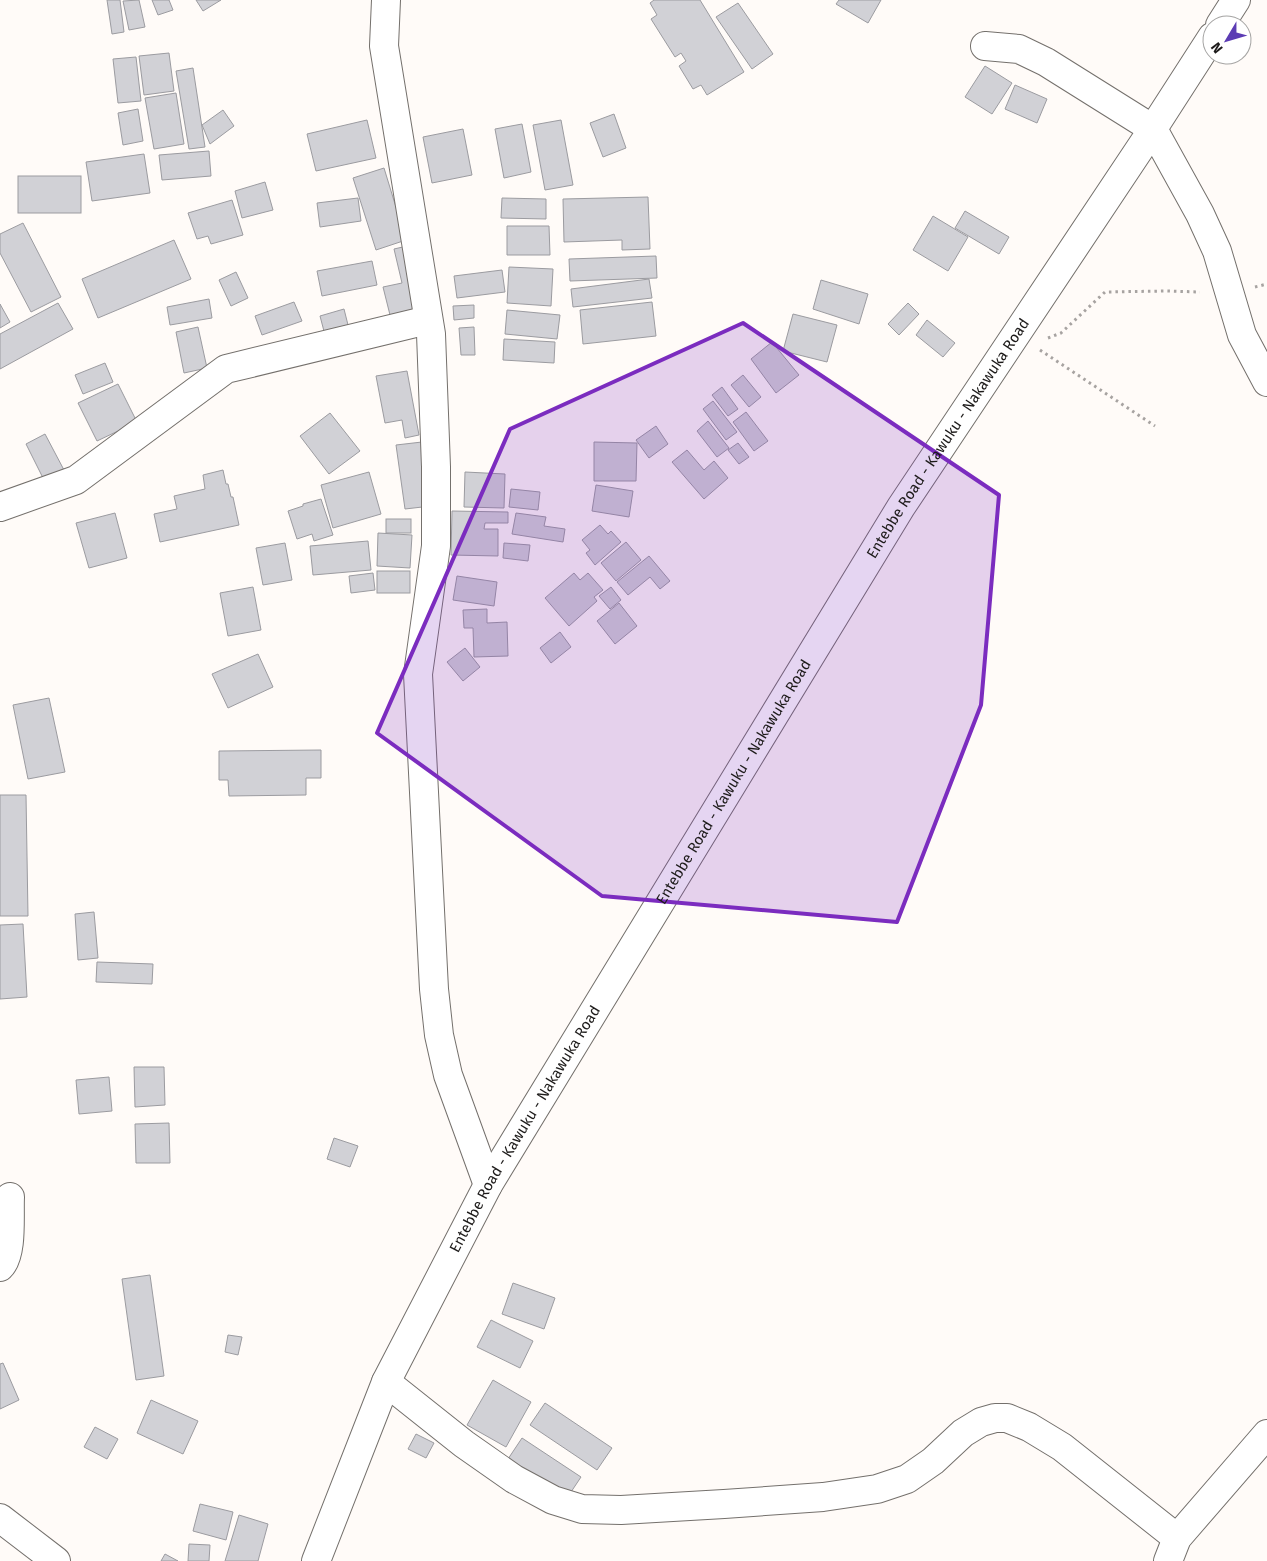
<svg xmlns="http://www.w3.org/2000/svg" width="1267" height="1561" font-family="'Fira Sans',sans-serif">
	<rect width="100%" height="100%" fill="#fffbf8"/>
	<g fill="#d1d1d6" stroke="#9b9ba0">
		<path d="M 107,0 L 120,0 L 124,32 L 112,34 Z"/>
		<path d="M 139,0 L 145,27 L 129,30 L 123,1 Z"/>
		<path d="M 152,0 L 169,0 L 173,10 L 158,15 Z"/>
		<path d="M 196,0 L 221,0 L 203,11 Z"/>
		<path d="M 654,0 L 700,0 L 744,72 L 707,95 L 701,85 L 693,89 L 679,66 L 686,61 L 681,53 L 675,57 L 651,19 L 657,15 L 650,3 Z"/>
		<path d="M 839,0 L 881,0 L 868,23 L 836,4 Z"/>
		<path d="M 738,3 L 773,54 L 752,69 L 716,17 Z"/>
		<path d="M 169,53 L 174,91 L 144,95 L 139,56 Z"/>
		<path d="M 136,57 L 141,101 L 118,103 L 113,59 Z"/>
		<path d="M 985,66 L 1012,83 L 992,114 L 965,97 Z"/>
		<path d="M 193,68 L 205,147 L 189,149 L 176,71 Z"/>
		<path d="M 1015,85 L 1047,99 L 1037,123 L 1005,109 Z"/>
		<path d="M 176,93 L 184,144 L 154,149 L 145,98 Z"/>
		<path d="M 138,109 L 143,141 L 123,145 L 118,113 Z"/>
		<path d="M 223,110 L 234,126 L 210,144 L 202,125 Z"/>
		<path d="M 614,114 L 626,148 L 603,157 L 590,123 Z"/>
		<path d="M 367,120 L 376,158 L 316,171 L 307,134 Z"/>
		<path d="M 561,120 L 573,185 L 545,190 L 533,125 Z"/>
		<path d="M 522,124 L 531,172 L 504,178 L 495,129 Z"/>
		<path d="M 463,129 L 472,175 L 432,183 L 423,137 Z"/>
		<path d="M 209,151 L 211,176 L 162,180 L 159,155 Z"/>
		<path d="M 144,154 L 150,193 L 92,201 L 86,162 Z"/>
		<path d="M 384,168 L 406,240 L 376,250 L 353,178 Z"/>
		<rect x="18" y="176" width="63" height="37"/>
		<path d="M 265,182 L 273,210 L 242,218 L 235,191 Z"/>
		<path d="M 648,197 L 650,249 L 622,250 L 622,240 L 564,242 L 563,199 Z"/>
		<path d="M 358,198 L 361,221 L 320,227 L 317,203 Z"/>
		<path d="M 502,198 L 546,199 L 546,219 L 501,218 Z"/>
		<path d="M 232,200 L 243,235 L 211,244 L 208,236 L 197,239 L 188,213 Z"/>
		<path d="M 965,211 L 1009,237 L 999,254 L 955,228 Z"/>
		<path d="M 933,216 L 968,237 L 948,271 L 913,250 Z"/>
		<path d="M 23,223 L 61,297 L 31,312 L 0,253 L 0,234 Z"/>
		<path d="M 507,226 L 549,226 L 550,255 L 507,255 Z"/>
		<path d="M 174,240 L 191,279 L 98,318 L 82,279 Z"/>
		<path d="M 407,246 L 420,308 L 390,315 L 383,287 L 402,283 L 394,249 Z"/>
		<path d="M 656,256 L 657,278 L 570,281 L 569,259 Z"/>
		<path d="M 372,261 L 377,285 L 322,296 L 317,271 Z"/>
		<path d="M 509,267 L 553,269 L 551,306 L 507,303 Z"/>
		<path d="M 502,270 L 505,292 L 457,298 L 454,276 Z"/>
		<path d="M 236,272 L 248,298 L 231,306 L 219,280 Z"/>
		<path d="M 649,279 L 652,298 L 573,307 L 571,289 Z"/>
		<path d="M 821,280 L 868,294 L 859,324 L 813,309 Z"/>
		<path d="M 209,299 L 212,318 L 170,325 L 167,307 Z"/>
		<path d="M 294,302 L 302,321 L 262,335 L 255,316 Z"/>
		<path d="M 652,302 L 656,336 L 583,344 L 580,310 Z"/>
		<path d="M 58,303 L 73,329 L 0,369 L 0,334 Z"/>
		<path d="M 908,303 L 919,314 L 899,335 L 888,324 Z"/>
		<path d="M 0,304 L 10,322 L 0,328 Z"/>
		<path d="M 474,305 L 474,318 L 454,320 L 453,306 Z"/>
		<path d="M 344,309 L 349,329 L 325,335 L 320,316 Z"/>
		<path d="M 507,310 L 560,315 L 557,339 L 505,334 Z"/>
		<path d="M 793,314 L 837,325 L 827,362 L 783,351 Z"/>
		<path d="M 927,320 L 955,343 L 943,357 L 916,335 Z"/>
		<path d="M 198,327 L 207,368 L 184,373 L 176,332 Z"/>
		<path d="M 474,327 L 475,355 L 461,355 L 459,328 Z"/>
		<path d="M 504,339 L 555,342 L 554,363 L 503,360 Z"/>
		<path d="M 772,342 L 799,375 L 776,393 L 751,359 Z"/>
		<path d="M 105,363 L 113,382 L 83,394 L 75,375 Z"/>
		<path d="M 407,371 L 419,435 L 405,438 L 402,420 L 385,423 L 376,376 Z"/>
		<path d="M 743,375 L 761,397 L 749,407 L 731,385 Z"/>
		<path d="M 118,384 L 137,422 L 97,441 L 78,403 Z"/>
		<path d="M 722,387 L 738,409 L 728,416 L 712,395 Z"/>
		<path d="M 713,401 L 737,432 L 726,440 L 703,409 Z"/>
		<path d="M 746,412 L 768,441 L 754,451 L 733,422 Z"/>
		<path d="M 330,413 L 360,451 L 329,474 L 300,436 Z"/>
		<path d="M 708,421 L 729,448 L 717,457 L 697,431 Z"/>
		<path d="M 656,426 L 668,444 L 649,458 L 636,440 Z"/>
		<path d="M 45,434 L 64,470 L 44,480 L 26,444 Z"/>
		<path d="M 422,442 L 431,506 L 405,509 L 396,445 Z"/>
		<path d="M 594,442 L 637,443 L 636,481 L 594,481 Z"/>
		<path d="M 738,443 L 749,457 L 739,464 L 728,450 Z"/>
		<path d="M 687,450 L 704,470 L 714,461 L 728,478 L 704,499 L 672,462 Z"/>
		<path d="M 223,470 L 226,484 L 228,484 L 231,497 L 233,497 L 239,525 L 160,542 L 154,514 L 177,509 L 174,496 L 205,489 L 203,475 Z"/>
		<path d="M 369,472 L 381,514 L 333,528 L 321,485 Z"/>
		<path d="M 465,472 L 505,474 L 504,508 L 464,507 Z"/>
		<path d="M 596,485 L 633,491 L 629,517 L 592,511 Z"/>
		<path d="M 511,489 L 540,492 L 538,510 L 509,507 Z"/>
		<path d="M 321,499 L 333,535 L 314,541 L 312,534 L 297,539 L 288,511 L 303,506 L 303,504 Z"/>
		<path d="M 452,511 L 508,512 L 508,523 L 485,523 L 484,529 L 498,529 L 498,556 L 451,555 Z"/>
		<path d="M 115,513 L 127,558 L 89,568 L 76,523 Z"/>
		<path d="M 516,513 L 546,517 L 544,526 L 565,529 L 563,542 L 512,534 Z"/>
		<rect x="386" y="519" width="25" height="14"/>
		<path d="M 600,525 L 608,534 L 611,531 L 621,542 L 595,565 L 586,553 L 590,550 L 582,540 Z"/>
		<path d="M 378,533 L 412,535 L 410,568 L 377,566 Z"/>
		<path d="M 368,541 L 371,570 L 313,575 L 310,546 Z"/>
		<path d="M 626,542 L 641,560 L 616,581 L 601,563 Z"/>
		<path d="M 285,543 L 292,580 L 263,585 L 256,548 Z"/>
		<path d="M 504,543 L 530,545 L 528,561 L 503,558 Z"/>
		<path d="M 649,556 L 670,581 L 660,589 L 650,577 L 628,595 L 617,582 Z"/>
		<rect x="377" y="571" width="33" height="22"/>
		<path d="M 373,573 L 375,590 L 351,593 L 349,576 Z"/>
		<path d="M 574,573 L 580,580 L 588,573 L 603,590 L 594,597 L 597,601 L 569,626 L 545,598 Z"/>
		<path d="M 457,576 L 497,582 L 494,606 L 453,600 Z"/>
		<path d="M 253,587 L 261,630 L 228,636 L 220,593 Z"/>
		<path d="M 611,587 L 621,600 L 610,609 L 599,596 Z"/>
		<path d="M 619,603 L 637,626 L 615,644 L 597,621 Z"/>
		<path d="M 487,609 L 487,623 L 507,622 L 508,656 L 474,657 L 473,628 L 464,628 L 463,610 Z"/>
		<path d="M 560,632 L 571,647 L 551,663 L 540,648 Z"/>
		<path d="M 465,648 L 480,667 L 463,681 L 447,662 Z"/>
		<path d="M 258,654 L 273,687 L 228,708 L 212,674 Z"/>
		<path d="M 49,698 L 65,772 L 28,779 L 13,705 Z"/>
		<path d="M 321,750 L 321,778 L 306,778 L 306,795 L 229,796 L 228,780 L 219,780 L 219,751 Z"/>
		<path d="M 0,795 L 26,795 L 28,916 L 0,916 Z"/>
		<path d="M 94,912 L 98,958 L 78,960 L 75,914 Z"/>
		<path d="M 23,924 L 27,997 L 0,999 L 0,925 Z"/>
		<path d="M 97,962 L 153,964 L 152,984 L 96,982 Z"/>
		<path d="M 134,1067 L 164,1067 L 165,1105 L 135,1107 Z"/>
		<path d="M 109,1077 L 112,1111 L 79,1114 L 76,1080 Z"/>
		<path d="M 169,1123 L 170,1163 L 136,1163 L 135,1124 Z"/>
		<path d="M 334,1138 L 358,1146 L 350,1167 L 327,1159 Z"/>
		<path d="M 150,1275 L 164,1376 L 136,1380 L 122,1279 Z"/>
		<path d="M 513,1283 L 555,1298 L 544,1329 L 502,1314 Z"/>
		<path d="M 491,1320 L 533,1341 L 520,1368 L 477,1347 Z"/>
		<path d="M 228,1335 L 242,1337 L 238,1355 L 225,1352 Z"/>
		<path d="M 3,1363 L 19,1400 L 0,1409 L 0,1364 Z"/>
		<path d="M 493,1380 L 531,1402 L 506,1447 L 467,1425 Z"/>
		<path d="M 151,1400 L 198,1421 L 183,1454 L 137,1433 Z"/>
		<path d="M 545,1403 L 612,1448 L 597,1470 L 530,1425 Z"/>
		<path d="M 95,1427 L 118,1439 L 107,1459 L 84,1447 Z"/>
		<path d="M 416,1434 L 434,1443 L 426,1458 L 408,1449 Z"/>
		<path d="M 522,1438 L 581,1477 L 567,1498 L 508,1459 Z"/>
		<path d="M 200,1504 L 233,1512 L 226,1540 L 193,1531 Z"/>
		<path d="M 239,1515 L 268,1524 L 258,1561 L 225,1561 Z"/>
		<path d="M 189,1544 L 210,1545 L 209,1561 L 188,1561 Z"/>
		<path d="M 165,1554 L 178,1561 L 161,1561 Z"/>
	</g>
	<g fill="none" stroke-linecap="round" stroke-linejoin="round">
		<defs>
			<g id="minor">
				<path d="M 386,0 L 384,46 L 431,334 L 436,467 L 436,546 L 418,674 L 434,989 L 439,1035 L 448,1075 L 488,1185"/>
				<path d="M 985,46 L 1019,49 L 1046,62 L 1153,129 L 1200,214 L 1217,251 L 1242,335 L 1267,382"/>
				<path d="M 0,507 L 76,480 L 226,369 L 428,320"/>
				<path d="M 0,1267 C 13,1255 9,1215 10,1197"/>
				<path d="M 386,1382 L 464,1444 L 514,1479 L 553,1500 L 582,1509 L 621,1510 L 724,1504 L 823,1497 L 877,1489 L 907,1479 L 933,1461 L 963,1433 L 981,1422 L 995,1418 L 1007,1418 L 1029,1427 L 1062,1447 L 1177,1538"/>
				<path d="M 0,1518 L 56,1561"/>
				<path d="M 1168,1561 L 1177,1538 L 1267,1434"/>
			</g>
			<g id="secondary">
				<path d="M 1220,25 L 1236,0"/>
				<path id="s1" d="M 316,1561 L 386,1382 L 488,1185 L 901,507 L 1145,141 L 1212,37"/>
			</g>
		</defs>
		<use href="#minor" stroke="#74706c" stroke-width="30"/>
		<use href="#secondary" stroke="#74706c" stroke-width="30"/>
		<g stroke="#a7a3a1" stroke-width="3" stroke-dasharray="2.5 4" stroke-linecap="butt">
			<path d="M 1255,287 L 1267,284"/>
			<path d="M 1048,338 L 1061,333 L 1105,292 L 1167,291 L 1200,292"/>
			<path d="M 1040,350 L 1155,426"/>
		</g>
		<use href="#minor" stroke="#fff" stroke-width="28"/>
		<use href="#secondary" stroke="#fff" stroke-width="28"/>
	</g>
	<path fill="#7b2cbf" fill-opacity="0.2" stroke="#7b2cbf" stroke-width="4" stroke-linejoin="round" d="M 743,323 L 999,495 L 981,705 L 897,922 L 602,896 L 377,733 L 510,429 Z"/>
	<g text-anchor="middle" stroke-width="4" stroke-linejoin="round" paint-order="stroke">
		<g font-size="15" fill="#1d1b1a" stroke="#fff">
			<text dy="5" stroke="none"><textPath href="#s1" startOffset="1291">Entebbe Road - Kawuku - Nakawuka Road</textPath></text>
			<text dy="5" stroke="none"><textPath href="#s1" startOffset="886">Entebbe Road - Kawuku - Nakawuka Road</textPath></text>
			<text dy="5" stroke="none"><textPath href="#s1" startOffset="481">Entebbe Road - Kawuku - Nakawuka Road</textPath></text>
		</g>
	</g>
	<g transform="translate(1227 40) rotate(232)"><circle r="24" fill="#ffffff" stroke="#a5a4a3"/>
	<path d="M0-4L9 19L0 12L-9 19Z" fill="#5c3cb4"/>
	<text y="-8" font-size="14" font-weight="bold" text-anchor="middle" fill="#1d1b1a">N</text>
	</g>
</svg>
